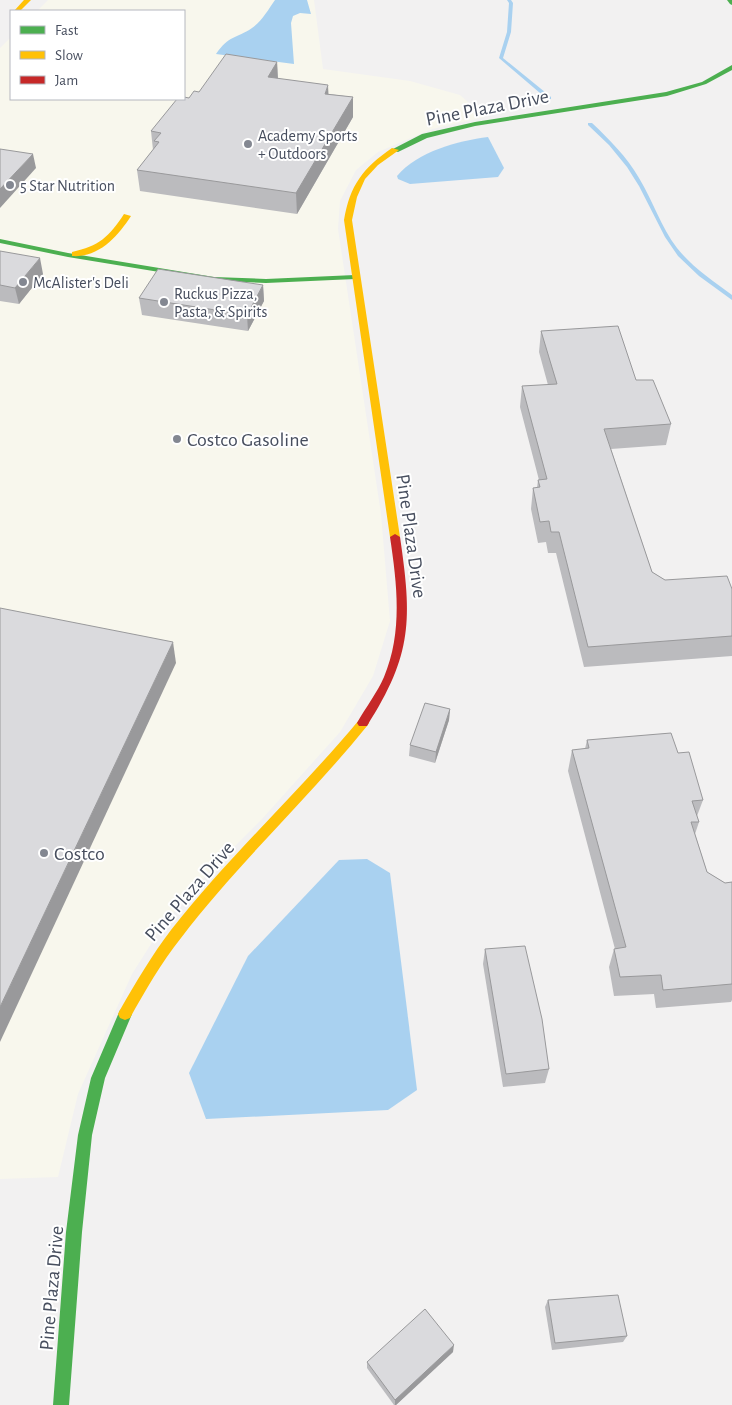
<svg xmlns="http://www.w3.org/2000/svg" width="732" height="1405" font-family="'Alegreya Sans',sans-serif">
	<rect width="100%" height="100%" fill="#f2f1f1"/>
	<path fill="#f8f7ed" d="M 48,0 L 314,0 L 323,69 L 410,81 L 460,95 L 485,117 L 432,129 L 378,152 L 356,170 L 340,201 L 338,229 L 381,514 L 390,621 L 373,676 L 340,732 L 262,819 L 209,872 L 163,925 L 132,974 L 78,1094 L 58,1177 L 0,1179 L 0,48 L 11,37 L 11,99 L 184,99 L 184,11 L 37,11 Z"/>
	<g fill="#a9d1f0">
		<path d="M 275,0 L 307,0 L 311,14 L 300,13 L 293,16 L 291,23 L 294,64 L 216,54 C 229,35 236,39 252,28 C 262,21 268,10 275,0 Z"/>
		<path d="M 488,137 L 504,168 L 498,177 L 410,184 L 398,179 L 397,176 C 418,151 458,141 488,137 Z"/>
		<path d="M 367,859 L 390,873 L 417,1090 L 388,1110 L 206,1119 L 189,1073 L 248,956 L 339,860 Z"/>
	</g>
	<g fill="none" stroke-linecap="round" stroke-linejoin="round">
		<g fill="#a9d1f0" fill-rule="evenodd">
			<path d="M 507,0 L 511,0 L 513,3 L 511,32 L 503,58 L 551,97 L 551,99 L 547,99 L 499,58 L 507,32 L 509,3 Z"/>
			<path d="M 588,123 L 592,123 C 609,139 627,157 639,178 C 653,201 661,227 677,248 C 692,267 713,281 732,295 L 732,300 L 699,276 L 678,256 L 665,237 L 639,186 L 627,167 L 609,145 L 588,125 Z"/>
		</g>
		<g fill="#4caf50" fill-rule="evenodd">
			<path d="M 727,0 L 732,0 L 732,5 L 730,4 Z"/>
			<path d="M 732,65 L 732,70 L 706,84 L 667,96 L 475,126 L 427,138 L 398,152 L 391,150 L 422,134 L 475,122 L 666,92 L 702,82 Z"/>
			<path d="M 0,239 L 68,253 L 214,277 L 266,279 L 355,275 L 359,277 L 355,279 L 266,283 L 214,281 L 68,257 L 0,243 Z"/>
			<path d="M 125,1008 L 130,1010 L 132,1014 L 105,1078 L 92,1135 L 82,1232 L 69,1405 L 53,1405 L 66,1232 L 78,1135 L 91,1078 L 120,1010 Z"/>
		</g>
		<g fill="#ffc107" fill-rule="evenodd">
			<path d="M 24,0 L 31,0 L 20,11 L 14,11 Z"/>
			<path d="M 392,148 L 399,150 L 378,165 L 365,179 L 357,197 L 352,220 L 400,537 L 395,540 L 390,537 L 344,220 C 350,185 363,168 392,148 Z"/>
			<path d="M 124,214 L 131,216 C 118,236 99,258 72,256 L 72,252 C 99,246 109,237 124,214 Z"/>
			<path d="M 363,719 L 367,720 L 369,723 L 367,726 C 308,799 238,863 181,938 C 161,963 145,991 130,1018 L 125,1020 L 120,1018 L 118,1014 L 120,1010 C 136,982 152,955 171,930 C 229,856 299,792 359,720 Z"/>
		</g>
		<path fill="#c62828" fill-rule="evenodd" d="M 395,534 L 400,537 C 412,619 413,654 367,726 L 359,726 L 357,723 C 366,707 377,693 384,677 C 403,632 397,584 390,537 Z"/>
	</g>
	<g fill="#bbbbbe">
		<path d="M 277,62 L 278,79 L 329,94 L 353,97 L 353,117 L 297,214 L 140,191 L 137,170 L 153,150 L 151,131 L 189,98 L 199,92 Z"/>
		<path d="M 0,251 L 43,274 L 19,304 L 0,301 Z"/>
		<path d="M 263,285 L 264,301 L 248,331 L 142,315 L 139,298 Z"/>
		<path d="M 541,331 L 636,380 L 671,424 L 666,445 L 611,449 L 652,572 L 665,580 L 732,589 L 732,656 L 584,667 L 556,553 L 548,553 L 546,542 L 538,543 L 531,509 L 533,488 L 537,488 L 538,480 L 539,480 L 520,407 L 522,386 L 548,385 L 539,352 Z"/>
		<path d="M 450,709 L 449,720 L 435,763 L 409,756 L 410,745 Z"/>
		<path d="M 587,740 L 678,753 L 703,800 L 697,816 L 699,822 L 695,834 L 707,872 L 725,883 L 732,882 L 732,1000 L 731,1002 L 656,1008 L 654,994 L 614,996 L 609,967 L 614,949 L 615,949 L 568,771 L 572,750 L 585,749 Z"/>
		<path d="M 485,949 L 549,1069 L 545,1083 L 503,1087 L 483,964 Z"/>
		<path d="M 548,1300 L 627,1336 L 623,1342 L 552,1350 L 545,1307 Z"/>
		<path d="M 453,1352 L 396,1405 L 394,1405 L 367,1368 L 367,1362 Z"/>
	</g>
	<g fill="#99999b">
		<path d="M 277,62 L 278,81 L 268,77 Z"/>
		<path d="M 328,85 L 329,105 L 325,94 Z"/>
		<path d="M 353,97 L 353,117 L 297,214 L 296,193 Z"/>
		<path d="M 33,154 L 36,168 L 0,208 L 0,189 Z"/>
		<path d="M 40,258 L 43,274 L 19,304 L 15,288 Z"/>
		<path d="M 263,285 L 264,301 L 248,331 L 247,315 Z"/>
		<path d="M 173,642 L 176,663 L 0,1042 L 0,1007 Z"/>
		<path d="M 450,709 L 449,720 L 435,763 L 436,752 Z"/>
		<path d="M 454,1345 L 453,1352 L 396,1405 L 395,1405 L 395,1400 Z"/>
	</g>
	<g fill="#dadadd" stroke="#99999b">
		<path d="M 226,54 L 277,62 L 268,77 L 328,85 L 325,94 L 353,97 L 296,193 L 137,170 L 159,142 L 154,141 L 161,133 L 151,131 L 177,99 L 184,99 L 184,97 L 189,98 L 194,91 L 199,92 Z"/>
		<path d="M 0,149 L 33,154 L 0,189 Z"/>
		<path d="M 0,251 L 40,258 L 15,288 L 0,285 Z"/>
		<path d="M 158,269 L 263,285 L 247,315 L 139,298 Z"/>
		<path d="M 618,326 L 636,380 L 653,380 L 671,424 L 604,429 L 652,572 L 665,580 L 727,576 L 732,589 L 732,636 L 588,647 L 559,532 L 551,532 L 549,521 L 540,522 L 533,488 L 540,487 L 538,480 L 547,479 L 522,386 L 557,384 L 541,331 Z"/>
		<path d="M 0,608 L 173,642 L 0,1007 Z"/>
		<path d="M 425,703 L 450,709 L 436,752 L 410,745 Z"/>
		<path d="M 671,733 L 678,753 L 689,752 L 703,800 L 692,801 L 699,822 L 691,822 L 707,872 L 725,883 L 732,882 L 732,984 L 663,990 L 661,975 L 620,977 L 614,949 L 626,947 L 572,750 L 589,748 L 587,740 Z"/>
		<path d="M 525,946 L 542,1019 L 549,1069 L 506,1074 L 485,949 Z"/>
		<path d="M 618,1295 L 627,1336 L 555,1343 L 548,1300 Z"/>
		<path d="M 425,1309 L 454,1345 L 395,1400 L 367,1362 Z"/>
	</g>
	<g fill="#838791" stroke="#fff" stroke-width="2">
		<circle cx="248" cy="144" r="5"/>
		<circle cx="10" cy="185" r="5"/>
		<circle cx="23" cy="282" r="5"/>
		<circle cx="164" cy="302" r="5"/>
		<circle cx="177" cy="439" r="5"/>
		<circle cx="44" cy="853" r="5"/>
	</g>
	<g text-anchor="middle" stroke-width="4" stroke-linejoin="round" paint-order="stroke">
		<g font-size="16" fill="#474e5e" stroke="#fff" text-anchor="start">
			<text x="258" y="141">Academy Sports<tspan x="258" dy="18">+ Outdoors</tspan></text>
			<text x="20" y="191">5 Star Nutrition</text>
			<text x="33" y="288">McAlister's Deli</text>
			<text x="174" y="299">Ruckus Pizza,<tspan x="174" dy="18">Pasta, &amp; Spirits</tspan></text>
		</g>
		<g font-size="20" fill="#474e5e" stroke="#fff">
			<text transform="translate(487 107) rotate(-11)" y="7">Pine Plaza Drive</text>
			<text transform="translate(412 536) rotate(82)" y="7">Pine Plaza Drive</text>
			<text transform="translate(189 891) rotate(-49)" y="7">Pine Plaza Drive</text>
			<text transform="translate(51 1288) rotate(-85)" y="7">Pine Plaza Drive</text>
		</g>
		<g font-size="20" fill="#474e5e" stroke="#fff" text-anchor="start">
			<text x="187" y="446">Costco Gasoline</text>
			<text x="54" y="860">Costco</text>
		</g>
	</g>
	<rect x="10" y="10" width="175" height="90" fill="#ffffff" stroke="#b5b8bf"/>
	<rect x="20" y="26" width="25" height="8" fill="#4caf50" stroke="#b5b8bf"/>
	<text x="55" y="35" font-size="15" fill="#474e5e">Fast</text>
	<rect x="20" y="51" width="25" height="8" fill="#ffc107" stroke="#b5b8bf"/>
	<text x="55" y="60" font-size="15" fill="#474e5e">Slow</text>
	<rect x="20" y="76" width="25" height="8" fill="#c62828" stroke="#b5b8bf"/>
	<text x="55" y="85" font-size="15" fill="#474e5e">Jam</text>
</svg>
